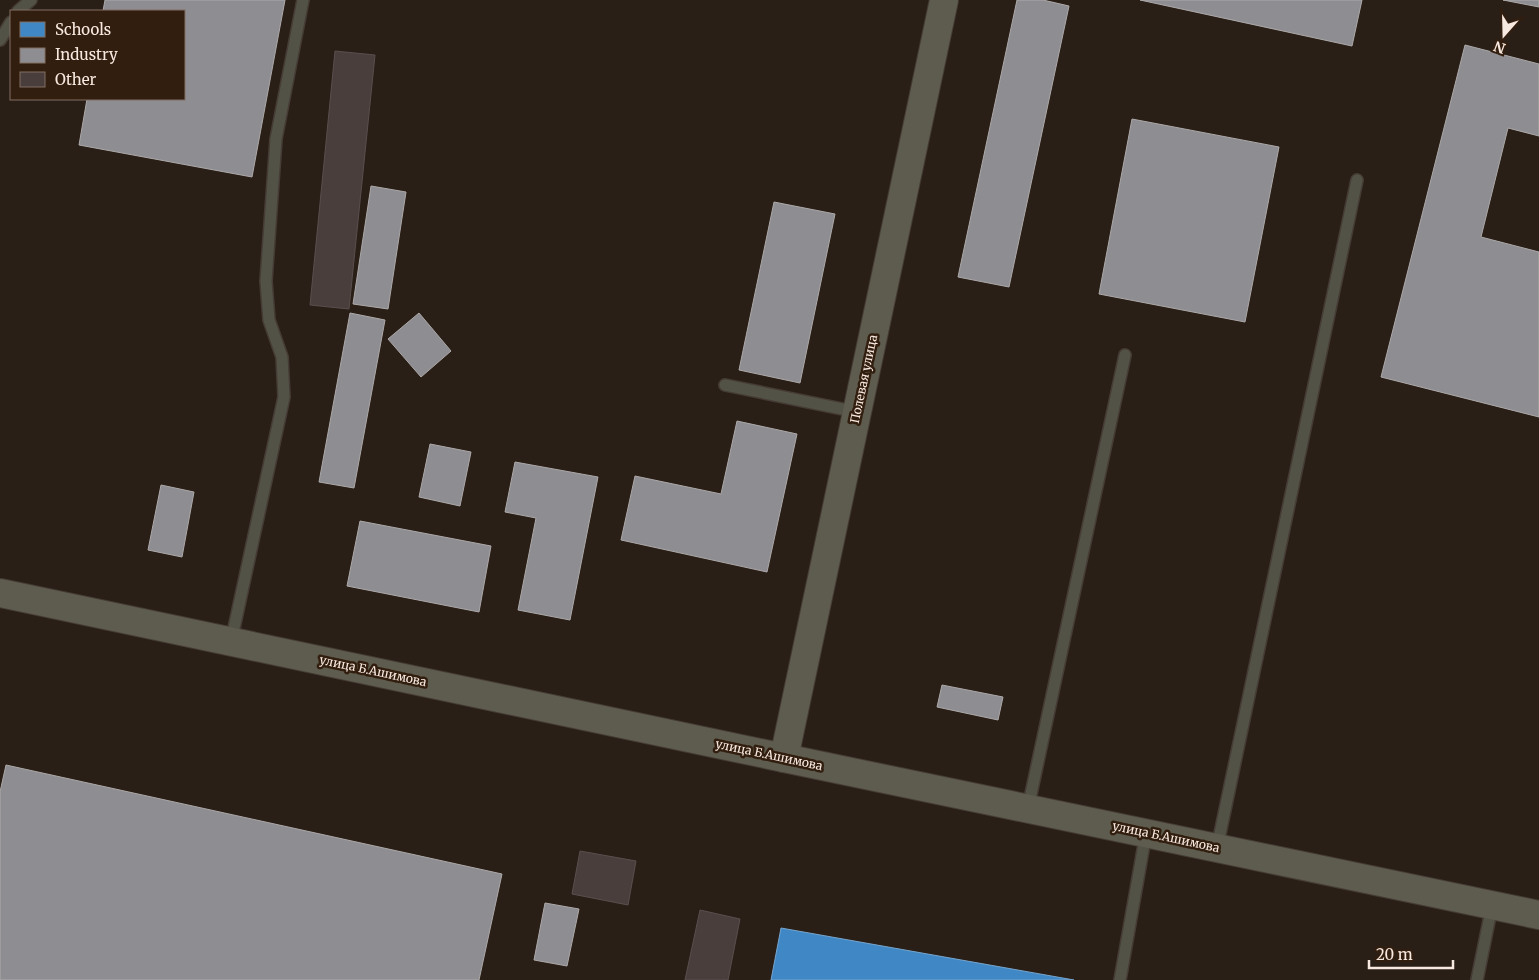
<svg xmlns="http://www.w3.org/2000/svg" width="1539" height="980" font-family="Merriweather,serif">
	<rect width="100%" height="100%" fill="#2a1f17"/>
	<path fill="#3f88c5" stroke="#76a5cd" d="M 781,928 L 1074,980 L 771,980 Z"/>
	<g fill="#8d8d92" stroke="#ada9a9">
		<path d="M 105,0 L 285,0 L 252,177 L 79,145 L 87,99 L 184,99 L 184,11 L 103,11 Z"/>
		<path d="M 1017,0 L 1043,0 L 1069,6 L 1009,287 L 958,277 Z"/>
		<path d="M 1140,0 L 1362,0 L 1352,46 Z"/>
		<path d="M 1503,0 L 1539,0 L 1539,7 Z"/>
		<path d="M 1465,45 L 1539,64 L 1539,136 L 1508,128 L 1481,237 L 1539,252 L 1539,417 L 1381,377 Z"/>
		<path d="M 1132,119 L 1279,147 L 1245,322 L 1099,294 Z"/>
		<path d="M 371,186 L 406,192 L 388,309 L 353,304 Z"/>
		<path d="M 774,202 L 835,214 L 800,383 L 739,370 Z"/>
		<path d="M 350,313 L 385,320 L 354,488 L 319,482 Z"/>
		<path d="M 419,313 L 451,351 L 421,377 L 388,339 Z"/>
		<path d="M 737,421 L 797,434 L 767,572 L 621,540 L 635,476 L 721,494 Z"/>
		<path d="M 430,444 L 471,452 L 460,506 L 419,497 Z"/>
		<path d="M 515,462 L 598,477 L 570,620 L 518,610 L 536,518 L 505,512 Z"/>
		<path d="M 161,485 L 194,492 L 182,557 L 148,550 Z"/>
		<path d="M 360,521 L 491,546 L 479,612 L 347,586 Z"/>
		<path d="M 942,685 L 1003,697 L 998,720 L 937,707 Z"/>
		<path d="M 6,765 L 502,874 L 479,980 L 0,980 L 0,792 Z"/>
		<path d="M 545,903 L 579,909 L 567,966 L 534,960 Z"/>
	</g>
	<g fill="#493e3c" stroke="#5a4f4e">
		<path d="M 335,51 L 375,55 L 349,309 L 310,305 Z"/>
		<path d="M 580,851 L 636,861 L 628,905 L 572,894 Z"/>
		<path d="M 700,910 L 740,919 L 728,980 L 685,980 Z"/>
	</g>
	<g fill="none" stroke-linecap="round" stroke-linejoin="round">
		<defs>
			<g id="lane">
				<path d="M 18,11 L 31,0"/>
				<path d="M 0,40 L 11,22"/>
				<path d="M 725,385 L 857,412"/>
				<path d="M 231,642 L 284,397 L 282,357 L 269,320 L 266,281 L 276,139 L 303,0"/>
				<path d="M 1028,808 L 1125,355"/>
				<path d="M 1217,848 L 1357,180"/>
				<path d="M 1120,980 L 1146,833"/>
				<path d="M 1477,980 L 1492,906"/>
			</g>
			<g id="secondary">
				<path d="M 0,593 L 784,758 L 1539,915"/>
				<path d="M 784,758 L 944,0"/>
			</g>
		</defs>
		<use href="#lane" stroke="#453c35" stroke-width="14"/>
		<use href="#secondary" stroke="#453c35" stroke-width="30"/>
		<use href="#lane" stroke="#535247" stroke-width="11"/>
		<use href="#secondary" stroke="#5d5c4e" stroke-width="28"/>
	</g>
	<g text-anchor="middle" stroke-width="5" stroke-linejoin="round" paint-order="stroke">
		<g font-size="12" fill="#f8e9e0" stroke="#321e0f">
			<text transform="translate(864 379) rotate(-78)" y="4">Полевая улица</text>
			<text transform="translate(373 671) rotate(12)" y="4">улица Б.Ашимова</text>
			<text transform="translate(769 755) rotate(12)" y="4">улица Б.Ашимова</text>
			<text transform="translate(1166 837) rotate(12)" y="4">улица Б.Ашимова</text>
		</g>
	</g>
	<rect x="10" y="10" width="175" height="90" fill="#321e0f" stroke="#816f63"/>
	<rect x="20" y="22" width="25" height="15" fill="#3f88c5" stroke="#816f63"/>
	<text x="55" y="35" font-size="15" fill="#f8e9e0">Schools</text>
	<rect x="20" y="48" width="25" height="15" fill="#8d8d92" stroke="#816f63"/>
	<text x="55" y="60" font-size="15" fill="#f8e9e0">Industry</text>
	<rect x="20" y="72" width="25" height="15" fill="#493e3c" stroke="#816f63"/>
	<text x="55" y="85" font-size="15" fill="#f8e9e0">Other</text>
	<g transform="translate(1504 35) rotate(200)" stroke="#321e0f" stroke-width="4" paint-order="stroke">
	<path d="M0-4L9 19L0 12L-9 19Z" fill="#f8e9e0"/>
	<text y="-8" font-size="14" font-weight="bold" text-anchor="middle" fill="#f8e9e0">N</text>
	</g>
	<path d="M1369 960v8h84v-8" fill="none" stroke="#f8e9e0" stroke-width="2.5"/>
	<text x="1376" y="960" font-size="15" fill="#f8e9e0" stroke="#321e0f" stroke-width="4" paint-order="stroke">20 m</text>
</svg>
